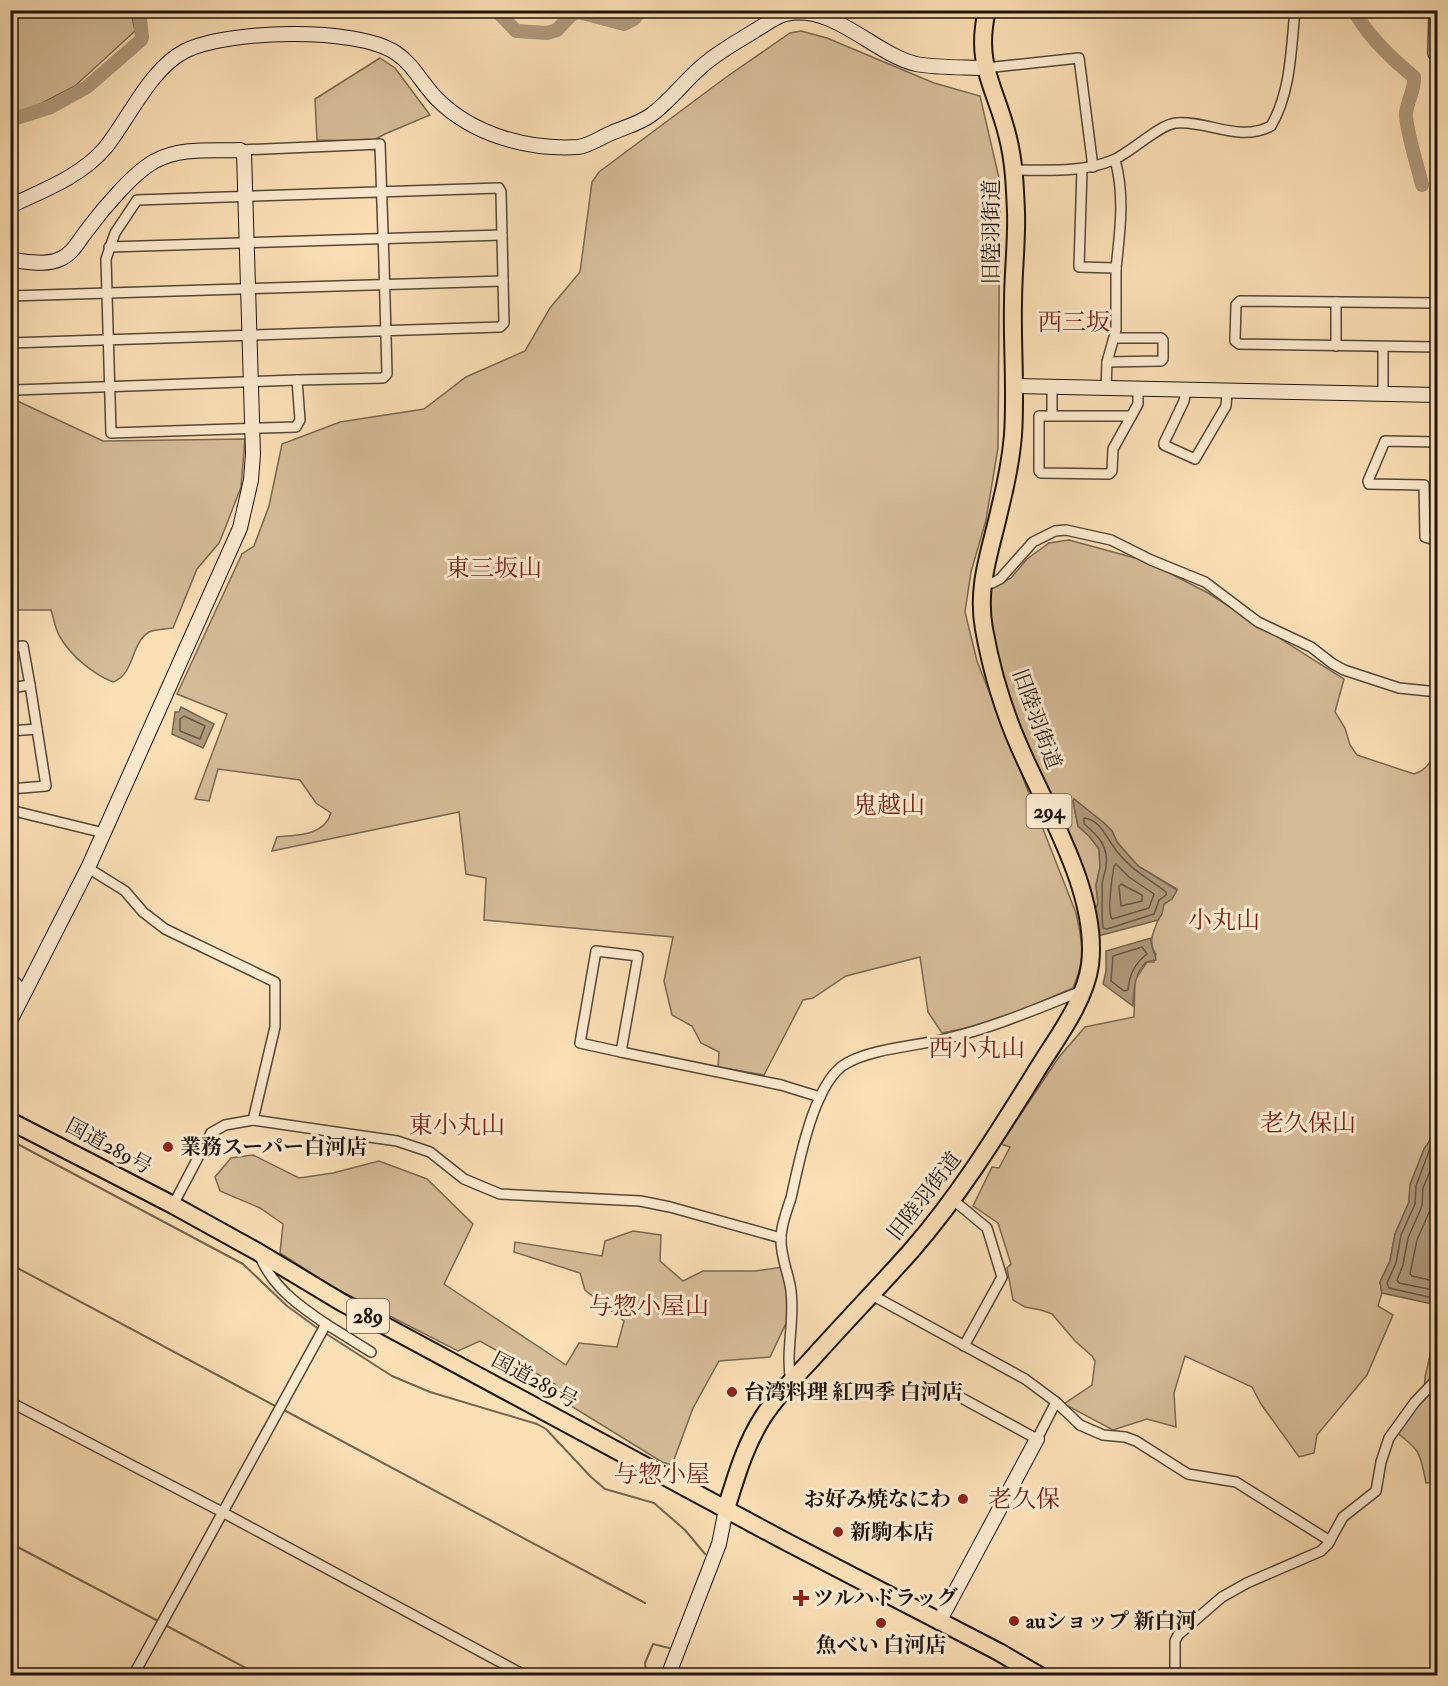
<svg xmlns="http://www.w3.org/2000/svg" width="1448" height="1686" font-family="'IM FELL Double Pica','Noto Serif JP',serif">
	<rect width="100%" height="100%" fill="#fbdfb5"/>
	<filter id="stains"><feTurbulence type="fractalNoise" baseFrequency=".00333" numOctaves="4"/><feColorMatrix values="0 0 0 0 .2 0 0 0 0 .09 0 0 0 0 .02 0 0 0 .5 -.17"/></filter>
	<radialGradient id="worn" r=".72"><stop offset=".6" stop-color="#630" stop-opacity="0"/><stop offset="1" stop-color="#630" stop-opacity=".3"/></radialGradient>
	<g fill="#d5bc98" stroke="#7a6852" stroke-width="1.5">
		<path d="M 11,10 L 131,11 L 135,31 L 75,86 L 11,119 Z"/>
		<path d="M 801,31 L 827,38 L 934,83 L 980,96 L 1000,182 L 998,448 L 986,520 L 971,572 L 965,612 L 977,661 L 1076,913 C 1083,944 1086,958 1073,988 L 991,1023 L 942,1033 L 928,1012 L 920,957 L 846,976 L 813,998 L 803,1000 L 764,1075 L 718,1067 L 719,1052 L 701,1043 L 692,1026 L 672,1015 L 664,981 L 673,937 L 484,920 L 486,878 L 466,874 L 459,812 L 272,851 L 277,837 C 297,835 324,836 331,813 L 316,803 L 300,780 L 218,769 L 209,801 L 195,799 L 227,714 L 177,694 L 242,554 L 254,546 L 269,506 L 282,444 L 340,422 L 424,409 L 466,377 L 525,351 L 550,308 L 580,272 L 592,182 L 599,172 L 725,78 L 790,33 Z"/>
		<path d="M 380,58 L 395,68 L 430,115 L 385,134 L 372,141 L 317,140 L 315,99 Z"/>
		<path d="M 11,398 L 103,441 L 245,439 L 241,487 L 226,526 L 219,543 L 197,569 L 173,628 C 165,629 155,629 149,632 C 130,644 135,674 113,682 C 93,674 71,656 60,637 C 55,629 54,619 51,610 L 16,610 L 10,589 Z"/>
		<path d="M 1069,540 L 1146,561 L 1208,593 L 1344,679 L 1335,712 L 1345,728 L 1350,745 L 1357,755 L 1414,774 C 1432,768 1434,754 1437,738 L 1437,1130 L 1424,1149 L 1410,1185 L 1409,1202 L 1395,1234 L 1390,1261 L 1380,1282 L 1382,1293 L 1378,1306 L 1393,1315 L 1367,1375 L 1317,1435 L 1314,1453 L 1299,1457 L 1261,1404 L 1252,1387 L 1185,1356 L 1174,1393 L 1176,1427 L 1147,1419 L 1113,1430 L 1064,1404 L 1092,1385 L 1095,1361 L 1092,1356 L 1075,1341 L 1052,1314 L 1041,1310 L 1025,1307 L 1013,1300 L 1007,1268 L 1011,1264 L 998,1223 L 973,1206 L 992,1167 L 999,1168 L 1010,1147 L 1001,1144 L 1059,1057 L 1085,1027 L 1134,1017 L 1135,980 L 1147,962 L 1154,962 L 1156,954 C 1144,938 1161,921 1164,903 L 1172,899 L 1177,889 L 1138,866 L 1117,842 L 1112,831 L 1104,823 L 1074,799 L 1073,801 L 1078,826 L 1089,836 L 1099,849 L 1100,867 L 1096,885 L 1098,903 L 1095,910 L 1018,735 L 991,637 L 989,589 L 1011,578 L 1027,559 L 1049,543 Z"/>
		<path d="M 253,1155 L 299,1178 L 333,1173 L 379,1161 L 427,1179 L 473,1224 L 444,1284 L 566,1365 L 579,1343 L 617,1347 L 624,1321 L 585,1290 L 580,1273 L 514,1252 L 515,1242 L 602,1256 L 605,1241 L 633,1231 L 661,1235 L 660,1261 L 683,1281 L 703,1271 L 755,1271 L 784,1267 L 789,1317 L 770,1357 L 719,1361 L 693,1408 L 672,1465 L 662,1462 L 571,1406 L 555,1384 L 480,1341 L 458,1351 L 333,1287 L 280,1253 L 283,1224 L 260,1208 L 220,1191 L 215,1177 L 231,1158 Z"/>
		<path d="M 1437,1325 L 1437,1482 L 1426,1483 C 1420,1453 1421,1451 1396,1432 L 1424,1398 L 1425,1377 Z"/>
	</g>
	<g fill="#b09a7c" stroke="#76644f" stroke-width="1.5">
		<path d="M 181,707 L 214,724 L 203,748 L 172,734 L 175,712 L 179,712 Z"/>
		<path d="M 1074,799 L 1104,823 L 1112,831 L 1117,842 L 1138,866 L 1177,890 L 1172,899 L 1164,904 L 1162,914 L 1158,920 L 1098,936 L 1095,910 L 1098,903 L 1096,885 L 1100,867 L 1099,849 L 1089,836 L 1078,826 L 1073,801 Z"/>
		<path d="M 1151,938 C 1150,947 1155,951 1156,960 L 1146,962 C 1134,975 1134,988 1133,1006 L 1103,984 L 1106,971 L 1106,951 Z"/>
		<path d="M 1437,1130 L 1437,1305 L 1382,1293 L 1380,1282 L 1390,1261 L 1395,1234 L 1409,1202 L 1410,1185 L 1424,1149 Z"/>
	</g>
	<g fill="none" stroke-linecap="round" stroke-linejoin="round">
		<g stroke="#675744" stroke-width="1.5">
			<path d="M 184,716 L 205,726 L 200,739 L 180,731 L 180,719 Z"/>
			<path d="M 1084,818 C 1100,820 1105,835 1113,846 C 1128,868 1146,877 1166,892 L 1166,895 L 1159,900 L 1154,914 L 1107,929 L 1103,928 C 1101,914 1103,900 1102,886 C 1102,880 1105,873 1106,867 C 1109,847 1099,836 1084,824 Z"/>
			<path d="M 1116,864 L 1129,877 L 1154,894 L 1149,908 L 1112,919 C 1107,912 1112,877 1114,866 Z"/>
			<path d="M 1121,884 L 1142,895 L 1142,901 L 1121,906 L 1119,886 Z"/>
			<path d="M 1142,947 L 1147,954 C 1135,963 1129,975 1128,990 L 1124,991 L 1111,981 L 1113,956 Z"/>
			<path d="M 1438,1138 L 1429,1151 L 1416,1186 L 1415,1204 L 1401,1235 L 1396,1263 L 1387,1283 L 1389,1288 L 1438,1299"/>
			<path d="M 1438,1152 L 1423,1188 L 1422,1206 L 1408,1238 L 1403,1265 L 1397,1280 L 1399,1283 L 1438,1291"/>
			<path d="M 1438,1176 L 1432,1190 L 1431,1208 L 1417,1240 L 1410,1274 L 1412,1276 L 1438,1282"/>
		</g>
		<g stroke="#76644f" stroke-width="2">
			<path d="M 10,1140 L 243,1264 L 287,1306 L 320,1330"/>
			<path d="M 10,1264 L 277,1407"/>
			<path d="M 325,1333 L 392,1376 L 430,1392 L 537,1424 L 546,1429 L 591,1477 L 605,1489 L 654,1503 L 685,1530 L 705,1554"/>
			<path d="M 10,1397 L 19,1401"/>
			<path d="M 282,1409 L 645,1603"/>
			<path d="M 10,1543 L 160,1622"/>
			<path d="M 165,1625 L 261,1676"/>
			<path d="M 644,1676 L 646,1671 L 645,1663 L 653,1644 L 669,1648"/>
		</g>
		<g stroke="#b09a7c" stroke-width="14">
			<path d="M 496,10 L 516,31 L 547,33 L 557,30 L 571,15 L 579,12 L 624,24 L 634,19 L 641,10"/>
			<path d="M 1354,10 C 1367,36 1392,59 1414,77 C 1415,90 1407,101 1406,114 C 1406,131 1418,167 1422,185"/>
			<path d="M 10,120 L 51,107 L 87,87 L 141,40 L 142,37 L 139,10"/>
		</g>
		<defs>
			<g id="street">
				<path d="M 1434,10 L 1433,54 L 1438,54"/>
				<path d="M 985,68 L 1079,58 L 1093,167"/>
				<path d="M 1082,169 L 1079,267 L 1116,268 C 1120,232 1125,195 1115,160"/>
				<path d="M 1013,170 C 1047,170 1082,173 1113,160 C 1130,153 1160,124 1176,123 C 1207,120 1239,143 1271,126 C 1291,92 1291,49 1295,10"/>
				<path d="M 109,247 L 502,235"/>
				<path d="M 10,296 L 503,281"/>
				<path d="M 1336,302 L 1336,346"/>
				<path d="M 10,343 C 174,339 337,333 500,327 L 504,323 L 501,192 L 499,188 L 137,200 L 115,233 L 106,259 L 111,433 L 296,427 L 300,420 L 297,380 L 383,378 L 387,374 C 385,297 383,221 380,144 L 240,150"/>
				<path d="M 1436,347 L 1436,303 L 1240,301 L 1236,305 L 1235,341 L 1239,344 L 1438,347"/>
				<path d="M 1107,362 L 1161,361 L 1163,359 L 1163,340 L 1161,338 L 1115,338"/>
				<path d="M 10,388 L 15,390 L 297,380"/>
				<path d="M 1106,388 L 1107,362 L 1116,330 L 1116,268"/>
				<path d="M 1186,390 L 1184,401 L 1164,443 L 1164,445 L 1195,459 L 1226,406 L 1227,392"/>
				<path d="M 1383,394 L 1383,347"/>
				<path d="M 1052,415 L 1052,387"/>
				<path d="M 1131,417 L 1128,416 L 1039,416 L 1039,471 L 1041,473 L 1109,474 L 1112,471 L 1113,449 L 1138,404 L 1138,389"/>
				<path d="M 1438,442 L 1385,441 L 1368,481 L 1369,484 L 1424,485 L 1425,537 L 1438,541"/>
				<path d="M 982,584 L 992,583 L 1000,579 L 1033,542 L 1055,531 L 1066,530 L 1111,540 L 1151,560 L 1205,582 L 1258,622 L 1311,647 L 1333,664 L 1344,670 L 1399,688 L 1438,692"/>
				<path d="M 10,647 L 23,646 L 30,685 L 10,688"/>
				<path d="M 10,731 L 37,729"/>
				<path d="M 10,789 L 46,786 L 30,685"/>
				<path d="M 10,810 L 104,833"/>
				<path d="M 88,868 L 125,891 L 143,912 L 165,929 L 275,982 L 275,1027 L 253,1120"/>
				<path d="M 596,951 L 638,956 L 621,1052 L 580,1043 Z"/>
				<path d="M 10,976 L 26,993"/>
				<path d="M 621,1052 L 781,1085 L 820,1097"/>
				<path d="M 952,1199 L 987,1228 L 1002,1277 L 964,1346"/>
				<path d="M 173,1205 L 211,1133 L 225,1125 L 253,1120 L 397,1141 L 430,1152 L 464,1179 L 500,1194 L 640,1201 L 670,1207 L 781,1238"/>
				<path d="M 870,1294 L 1025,1379 L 1056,1402 L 1080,1425 L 1103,1435 L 1125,1437 L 1136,1441 L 1188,1474 L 1236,1482 L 1330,1541"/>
				<path d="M 326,1324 L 371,1352"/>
				<path d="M 791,1382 C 785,1352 795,1322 791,1291 C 789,1274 780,1256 781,1238 C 781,1225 787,1210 791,1198 C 799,1163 814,1080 847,1063 C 873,1048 919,1046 949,1038 C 995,1027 1038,1008 1082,991"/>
				<path d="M 945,1389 L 1037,1439 L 1056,1402"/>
				<path d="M 10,1402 L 224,1513 L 526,1676"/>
				<path d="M 133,1676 L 326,1324 C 298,1305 272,1287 259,1254"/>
				<path d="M 1175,1676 L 1175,1641 L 1178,1635 L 1222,1597 L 1247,1583 L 1321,1551 L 1328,1544 L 1343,1517 L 1376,1491 L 1381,1462 L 1389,1438 L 1415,1402 L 1435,1381 L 1438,1371"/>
			</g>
			<g id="secondary">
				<path d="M 10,206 C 44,190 82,176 106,147 C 129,118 151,68 185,51 C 227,30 356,26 396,53 C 414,65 422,84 437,99 C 473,135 528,150 578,147 C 588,146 600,138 609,134 C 622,128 639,124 651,115 C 669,102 683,83 700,68 C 716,53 737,42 756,30 C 765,25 776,16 786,14 C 833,3 874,54 916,64 C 938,68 963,67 985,68"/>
				<path d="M 10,260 C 26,261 46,266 60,259 C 73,254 79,240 88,229 C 102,210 134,172 155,161 C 180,147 212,151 240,150 L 244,153 L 253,454 L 251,480 L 240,528 L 88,868 L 10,1021"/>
				<path d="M 1014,386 L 1438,395"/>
				<path d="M 939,1622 L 1037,1439"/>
				<path d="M 668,1676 L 719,1544 L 726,1509"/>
			</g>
			<g id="highway">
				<path d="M 10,1121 L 173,1205 L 258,1252 L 341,1302 L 781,1539 L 999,1652 L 1040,1676"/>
				<path d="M 726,1509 C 736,1477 745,1445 763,1417 C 776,1397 794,1378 811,1360 C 844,1323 878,1288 911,1251 C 959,1196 996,1136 1034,1075 C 1053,1043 1085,1003 1090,965 C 1099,894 1047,811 1020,748 C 1004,712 991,668 984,629 C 976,585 991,550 1000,508 C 1006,484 1011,459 1013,435 C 1016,391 1012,346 1013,303 C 1013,272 1017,242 1016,212 C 1015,187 1014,162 1008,138 C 996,87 974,66 987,10"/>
			</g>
		</defs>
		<use href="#street" stroke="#554736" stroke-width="12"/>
		<use href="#secondary" stroke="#1e140c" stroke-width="16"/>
		<use href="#highway" stroke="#1e140c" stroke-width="20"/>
		<use href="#street" stroke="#fceacf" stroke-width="9"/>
		<use href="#secondary" stroke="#fceacf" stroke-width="14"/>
		<use href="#highway" stroke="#fbdfb5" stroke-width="16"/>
	</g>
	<g fill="#8f2418" stroke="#fceacf" stroke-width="2">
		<circle cx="168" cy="1147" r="6"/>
		<circle cx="732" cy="1392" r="6"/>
		<circle cx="963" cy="1499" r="6"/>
		<circle cx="838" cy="1532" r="6"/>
		<path d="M798 1589h6v6h6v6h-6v6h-6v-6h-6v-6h6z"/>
		<circle cx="1014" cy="1621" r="6"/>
		<circle cx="881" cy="1623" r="6"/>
	</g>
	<g text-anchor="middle" stroke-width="6" stroke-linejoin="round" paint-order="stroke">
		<g fill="#fceacf" stroke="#615446" stroke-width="1.5">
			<rect x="1026.5" y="794" width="45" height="34" rx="4.5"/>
			<rect x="347" y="1299" width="42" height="34" rx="4.5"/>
		</g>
		<g font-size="20" font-weight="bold" fill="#1e140c">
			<text x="1049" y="818">294</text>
			<text x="368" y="1323">289</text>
		</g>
		<g font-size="21" fill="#1e140c" stroke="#fceacf">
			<text transform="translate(991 232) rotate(-90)" y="7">旧陸羽街道</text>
			<text transform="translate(1037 719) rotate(70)" y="7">旧陸羽街道</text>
			<text transform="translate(109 1146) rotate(28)" y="7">国道289号</text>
			<text transform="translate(924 1196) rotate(-52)" y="7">旧陸羽街道</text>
			<text transform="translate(535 1380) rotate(28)" y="7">国道289号</text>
		</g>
		<g font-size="21" font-weight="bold" fill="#1e140c" stroke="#fceacf" text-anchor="start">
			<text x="180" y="1154">業務スーパー白河店</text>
			<text x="744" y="1399">台湾料理 紅四季 白河店</text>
			<text x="951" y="1506" text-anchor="end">お好み焼なにわ</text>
			<text x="850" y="1539">新駒本店</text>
			<text x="813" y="1605">ツルハドラッグ</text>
			<text x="1026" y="1628">auショップ 新白河</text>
			<text x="881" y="1652" text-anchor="middle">魚べい 白河店</text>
		</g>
		<g font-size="24" fill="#7a1f14" stroke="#fceacf">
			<text x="1074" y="330">西三坂</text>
			<text x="494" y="576">東三坂山</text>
			<text x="889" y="813">鬼越山</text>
			<text x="1224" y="928">小丸山</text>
			<text x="977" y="1056">西小丸山</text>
			<text x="1308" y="1131">老久保山</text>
			<text x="457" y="1133">東小丸山</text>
			<text x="649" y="1314">与惣小屋山</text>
			<text x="662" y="1482">与惣小屋</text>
			<text x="1024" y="1507">老久保</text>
		</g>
	</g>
	<rect width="1448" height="1686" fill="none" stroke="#fbdfb5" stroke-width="36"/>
	<rect x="12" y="12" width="1424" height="1662" fill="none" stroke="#1e140c" stroke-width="3"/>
	<rect x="18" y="18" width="1412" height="1650" fill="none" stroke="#1e140c" stroke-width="1.5"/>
	<rect width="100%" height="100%" filter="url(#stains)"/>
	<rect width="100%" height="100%" fill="url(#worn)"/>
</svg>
